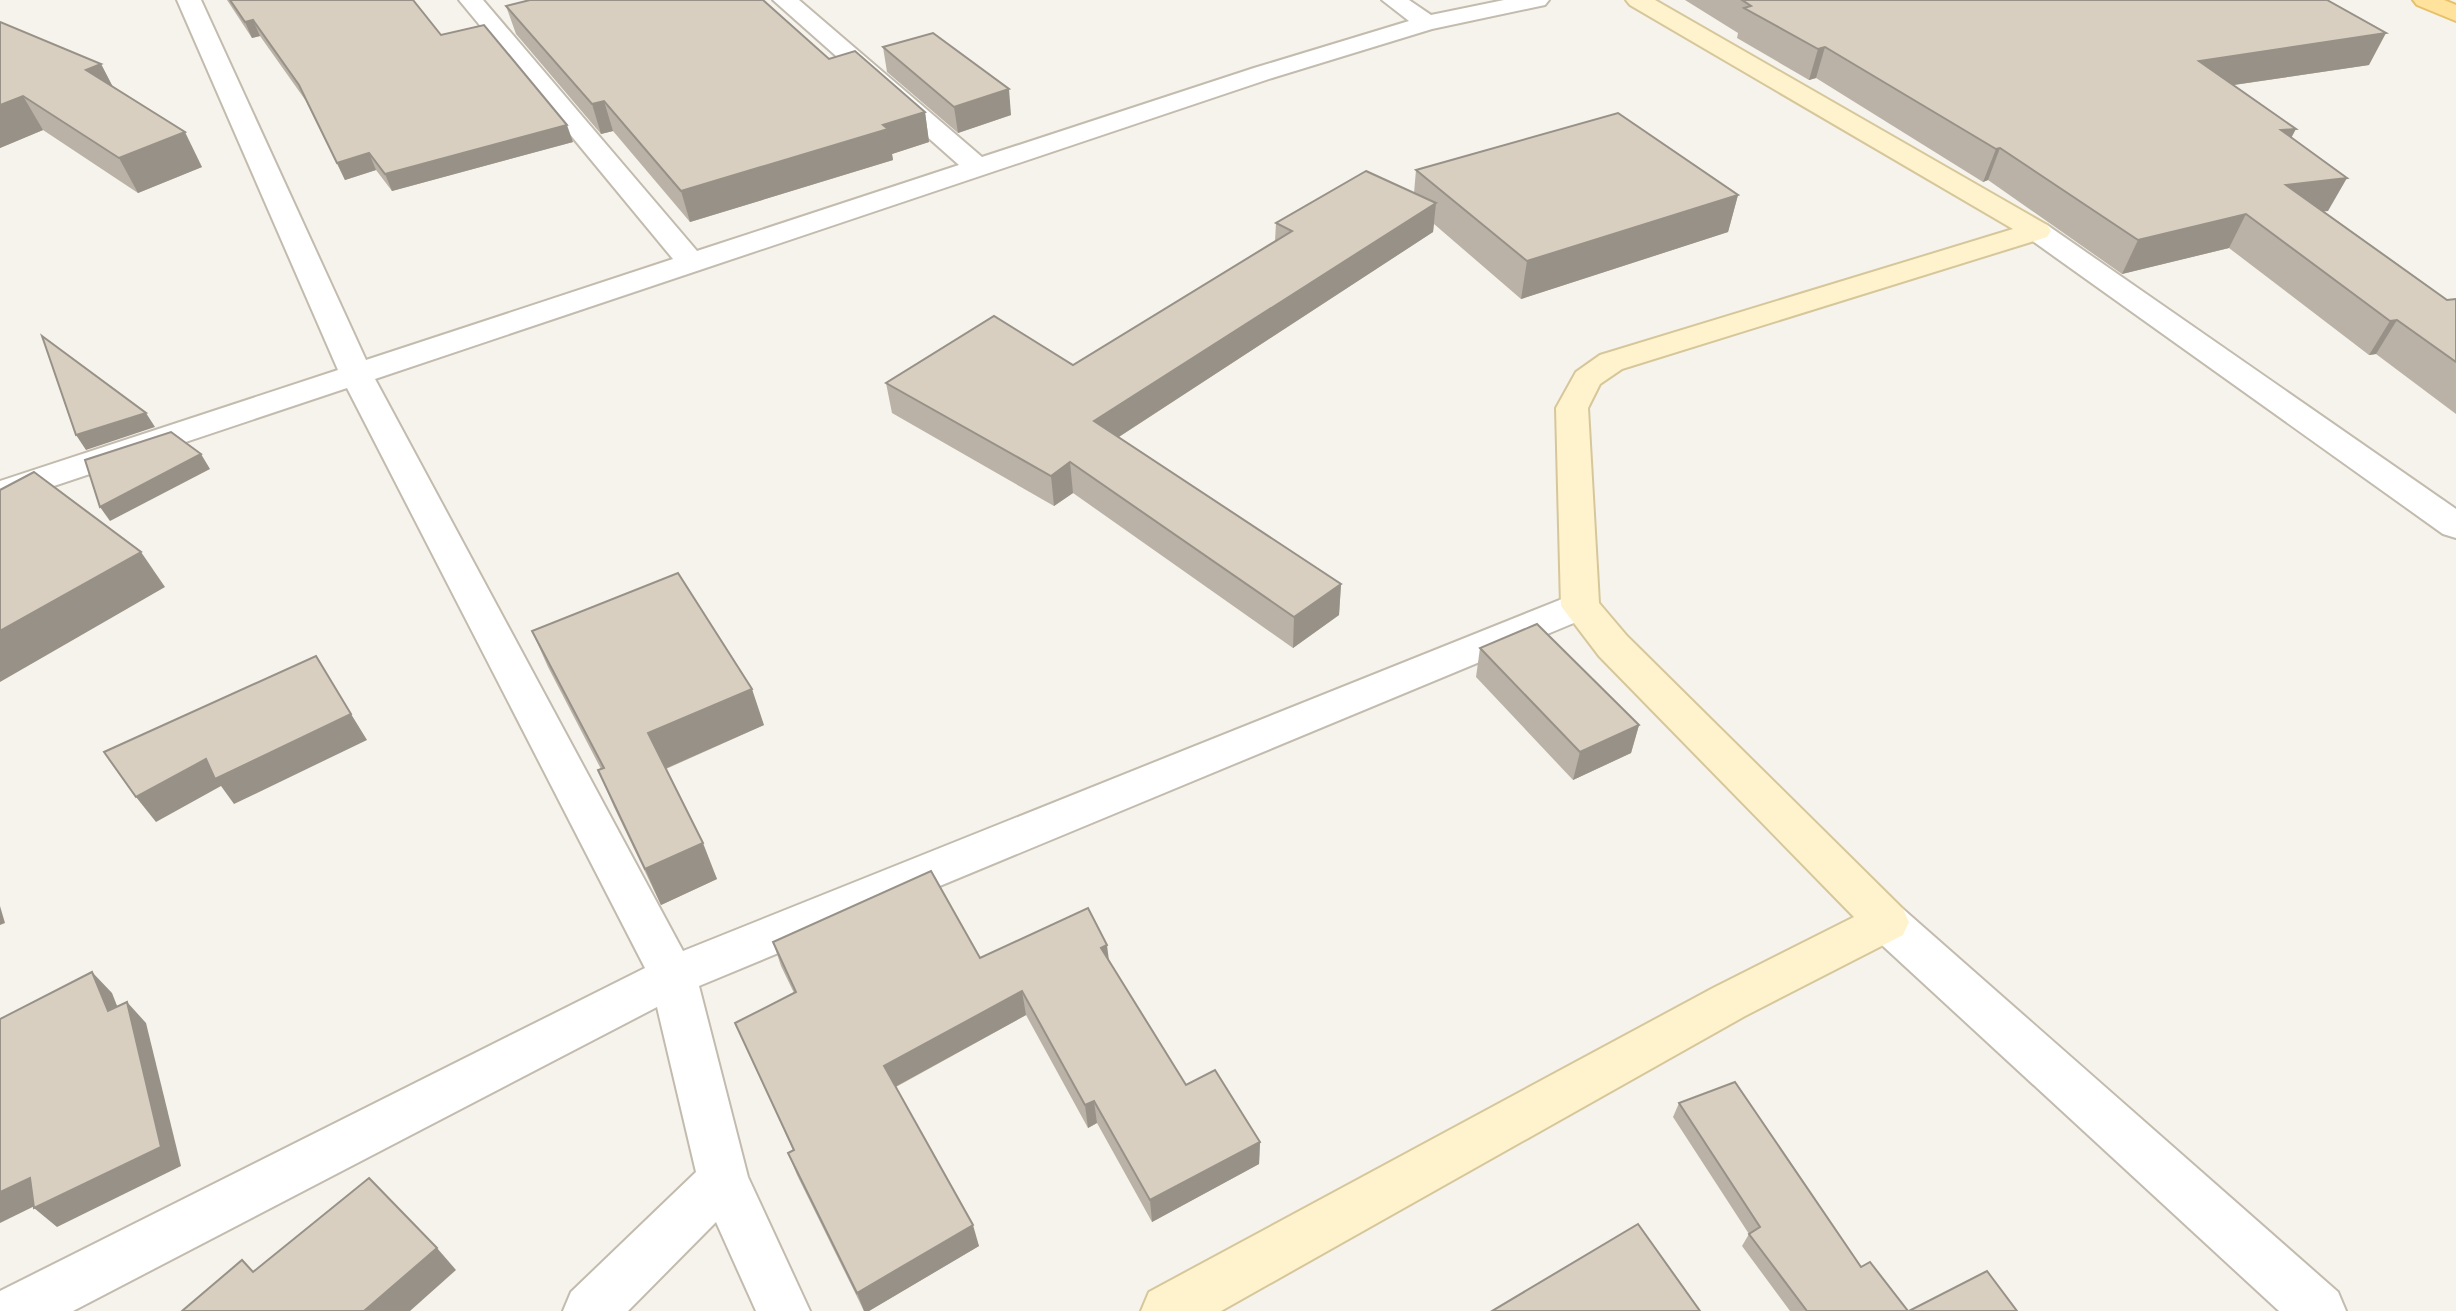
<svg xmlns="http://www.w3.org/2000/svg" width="2456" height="1311" font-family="'Asap Condensed',sans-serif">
	<rect width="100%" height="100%" fill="#f6f3ec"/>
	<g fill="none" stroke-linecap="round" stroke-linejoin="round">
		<defs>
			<g id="minor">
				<path d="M 177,0 L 201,0 L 366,360 L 673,259 L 459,0 L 483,0 L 697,251 L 959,165 L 773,0 L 799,0 L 982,157 L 1254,68 L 1409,21 L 1382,0 L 1409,0 L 1431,15 L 1504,0 L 1549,0 L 1545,5 L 1432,29 L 1272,78 L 375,379 L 683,951 L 1567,597 L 1580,593 L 1593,597 L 1599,606 L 1593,615 L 699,986 L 748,1177 L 810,1311 L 756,1311 L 716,1222 L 628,1311 L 563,1311 L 571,1292 L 696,1172 L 657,1007 L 73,1311 L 0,1311 L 0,1291 L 645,968 L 347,388 L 0,504 L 0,481 L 338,370 Z"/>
				<path d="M 2037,222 L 2047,225 L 2456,509 L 2456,538 L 2443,534 L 2027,237 L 2023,231 L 2027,225 Z"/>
				<path d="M 1887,903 L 1903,909 L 2338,1292 L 2346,1311 L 2279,1311 L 1871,935 L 1865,922 L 1871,909 Z"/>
			</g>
			<path id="secondary" d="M 1626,0 L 1655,0 L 2047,225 L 2051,231 L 2047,237 L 1622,369 L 1600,384 L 1588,408 L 1599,603 L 1627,636 L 1903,909 L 1909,922 L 1903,935 L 1745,1016 L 1221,1311 L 1141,1311 L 1149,1292 L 1713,988 L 1854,917 L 1599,656 L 1561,606 L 1556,408 L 1576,372 L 1600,355 L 2013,229 L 1630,5 Z"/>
			<path id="primary" d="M 2413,0 L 2444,0 L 2456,5 L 2456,21 L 2417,5 Z"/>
		</defs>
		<use href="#minor" stroke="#c2bbae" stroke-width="4"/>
		<use href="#secondary" stroke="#d6c79b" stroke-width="4"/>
		<use href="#primary" stroke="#e6c16a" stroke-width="4"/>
		<use href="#minor" fill="#fff" fill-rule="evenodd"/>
		<use href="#secondary" fill="#fff3cd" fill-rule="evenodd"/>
		<use href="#primary" fill="#ffe39c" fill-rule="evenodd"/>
	</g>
	<g fill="#bab2a6">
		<path d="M 227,0 L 413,0 L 441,35 L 573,142 L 392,191 L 376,170 L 345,180 L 306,101 L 260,36 L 252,38 Z"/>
		<path d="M 1685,0 L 2327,0 L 2369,65 L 2234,85 L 2291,138 L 2328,211 L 2323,211 L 2447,300 L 2456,299 L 2456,414 L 2376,354 L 2369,355 L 2229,248 L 2122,274 L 1988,180 L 1983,182 L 1816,78 L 1809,80 L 1737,38 L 1738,33 Z"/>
		<path d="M 506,6 L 829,59 L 925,112 L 929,142 L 892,154 L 893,160 L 690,222 L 613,131 L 601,134 L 516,34 Z"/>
		<path d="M 0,22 L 101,64 L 113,87 L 202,167 L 138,193 L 43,130 L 0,148 Z"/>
		<path d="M 883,47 L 1011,115 L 958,133 L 887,72 Z"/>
		<path d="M 1416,170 L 1738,195 L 1728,232 L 1521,299 L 1434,224 L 1433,232 L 1119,437 L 1341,584 L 1339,615 L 1293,648 L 1073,493 L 1054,506 L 892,413 L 886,383 L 1073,365 L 1275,241 L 1276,223 L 1414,193 Z"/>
		<path d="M 532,631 L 764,725 L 666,769 L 717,879 L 661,905 L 614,807 L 598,770 L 601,769 L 548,667 Z"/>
		<path d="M 1480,648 L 1639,725 L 1631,753 L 1573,780 L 1476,677 Z"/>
		<path d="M 773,942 L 980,958 L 1109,961 L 1186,1085 L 1260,1142 L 1259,1164 L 1152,1222 L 1097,1123 L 1088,1128 L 1026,1015 L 896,1087 L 979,1246 L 869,1311 L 864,1311 L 797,1175 L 788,1153 L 793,1150 L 735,1023 L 794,993 L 781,966 Z"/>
		<path d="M 1679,1103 L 1861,1267 L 1908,1311 L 1790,1311 L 1742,1246 L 1749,1234 L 1673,1117 Z"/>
	</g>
	<g fill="#979187">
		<path d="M 253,20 L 260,36 L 252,38 L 245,22 Z"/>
		<path d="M 2386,33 L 2369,65 L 2185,92 L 2199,61 Z"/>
		<path d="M 1825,47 L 1816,78 L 1809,80 L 1818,49 Z"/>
		<path d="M 101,64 L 118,97 L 86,70 Z"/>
		<path d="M 1009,89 L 1011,115 L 958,133 L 954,107 Z"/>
		<path d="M 23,96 L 43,130 L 0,148 L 0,105 Z"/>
		<path d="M 604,101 L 613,131 L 601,134 L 592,104 Z"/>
		<path d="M 925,112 L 929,142 L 892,154 L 893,160 L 690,222 L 681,191 Z"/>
		<path d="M 567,125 L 573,142 L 392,191 L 385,174 Z"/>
		<path d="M 2296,129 L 2279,161 L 2281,130 Z"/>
		<path d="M 185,132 L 202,167 L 138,193 L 119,158 Z"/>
		<path d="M 2000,148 L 1988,180 L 1983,182 L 1996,149 Z"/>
		<path d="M 369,153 L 376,170 L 345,180 L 337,163 Z"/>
		<path d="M 2347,178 L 2328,211 L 2268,218 L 2286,185 Z"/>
		<path d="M 1738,195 L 1728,232 L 1521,299 L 1527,261 Z"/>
		<path d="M 1436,203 L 1433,232 L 1097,451 L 1094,421 Z"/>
		<path d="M 2246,214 L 2229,248 L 2122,274 L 2138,240 Z"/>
		<path d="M 2397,320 L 2376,354 L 2369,355 L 2390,321 Z"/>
		<path d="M 146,413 L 155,427 L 86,450 L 76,435 Z"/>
		<path d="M 201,454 L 210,469 L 110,521 L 100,507 Z"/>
		<path d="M 1070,462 L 1073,493 L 1054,506 L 1051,476 Z"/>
		<path d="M 141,552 L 165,587 L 0,682 L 0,631 Z"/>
		<path d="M 1341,584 L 1339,615 L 1293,648 L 1294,617 Z"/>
		<path d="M 752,689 L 764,725 L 662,770 L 648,733 Z"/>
		<path d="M 351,714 L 367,740 L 234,804 L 221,786 L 156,822 L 136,797 L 206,759 Z"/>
		<path d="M 1639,725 L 1631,753 L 1573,780 L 1580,752 Z"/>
		<path d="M 703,843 L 717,879 L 661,905 L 645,869 Z"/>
		<path d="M 0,906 L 5,923 L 0,925 Z"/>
		<path d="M 1107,945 L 1110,969 L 1101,948 Z"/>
		<path d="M 92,972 L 112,993 L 127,1031 L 108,1011 Z"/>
		<path d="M 1022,991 L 1026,1015 L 891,1089 L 884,1066 Z"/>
		<path d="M 127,1002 L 146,1023 L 181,1166 L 57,1227 L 34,1208 Z"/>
		<path d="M 1094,1101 L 1097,1123 L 1088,1128 L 1085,1105 Z"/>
		<path d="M 1260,1142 L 1259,1164 L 1152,1222 L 1150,1200 Z"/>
		<path d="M 30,1178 L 53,1197 L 0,1223 L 0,1192 Z"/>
		<path d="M 973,1225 L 979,1246 L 869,1311 L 864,1311 L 857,1293 Z"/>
		<path d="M 437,1248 L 456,1270 L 410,1311 L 364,1311 Z"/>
	</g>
	<g fill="#d8cfc1" stroke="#979187" stroke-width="2">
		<path d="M 230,0 L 413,0 L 441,35 L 484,25 L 567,125 L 385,174 L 369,153 L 337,163 L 299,85 L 253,20 L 245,22 Z"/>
		<path d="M 530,0 L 763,0 L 829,59 L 855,51 L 925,112 L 883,125 L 888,129 L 681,191 L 604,101 L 592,104 L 506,6 Z"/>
		<path d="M 1742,0 L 2327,0 L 2386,33 L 2199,61 L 2296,129 L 2281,130 L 2347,178 L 2286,185 L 2447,300 L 2456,299 L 2456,362 L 2397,320 L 2390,321 L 2246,214 L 2138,240 L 2000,148 L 1996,149 L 1825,47 L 1818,49 L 1744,8 L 1751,6 Z"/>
		<path d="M 0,22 L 101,64 L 86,70 L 185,132 L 119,158 L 23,96 L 0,105 Z"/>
		<path d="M 933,33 L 1009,89 L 954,107 L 883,47 Z"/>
		<path d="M 1618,113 L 1738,195 L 1527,261 L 1416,170 Z"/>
		<path d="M 1366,171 L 1436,203 L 1094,421 L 1341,584 L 1294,617 L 1070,462 L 1051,476 L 886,383 L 994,316 L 1073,365 L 1292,231 L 1276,223 Z"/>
		<path d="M 42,336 L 146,413 L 76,435 Z"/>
		<path d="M 171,432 L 201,454 L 100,507 L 85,460 Z"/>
		<path d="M 34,472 L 141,552 L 0,631 L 0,490 Z"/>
		<path d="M 678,573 L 752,689 L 648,733 L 703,843 L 645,869 L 598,770 L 604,768 L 532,631 Z"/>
		<path d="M 1537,624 L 1639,725 L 1580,752 L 1480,648 Z"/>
		<path d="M 316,656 L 351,714 L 215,779 L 206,759 L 136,797 L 104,752 Z"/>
		<path d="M 931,871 L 980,958 L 1088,908 L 1107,945 L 1101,948 L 1186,1085 L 1215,1070 L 1260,1142 L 1150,1200 L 1094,1101 L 1085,1105 L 1022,991 L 884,1066 L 973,1225 L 857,1293 L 788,1153 L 794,1150 L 735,1023 L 796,992 L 773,942 Z"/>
		<path d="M 92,972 L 108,1011 L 127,1002 L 161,1147 L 34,1208 L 30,1178 L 0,1192 L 0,1019 Z"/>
		<path d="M 1735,1082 L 1861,1267 L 1870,1262 L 1908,1311 L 1807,1311 L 1749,1234 L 1760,1227 L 1679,1103 Z"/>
		<path d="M 369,1178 L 437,1248 L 364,1311 L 182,1311 L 242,1260 L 253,1272 Z"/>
		<path d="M 1638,1224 L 1700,1311 L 1492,1311 Z"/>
		<path d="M 1987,1271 L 2017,1311 L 1909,1311 Z"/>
	</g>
</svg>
